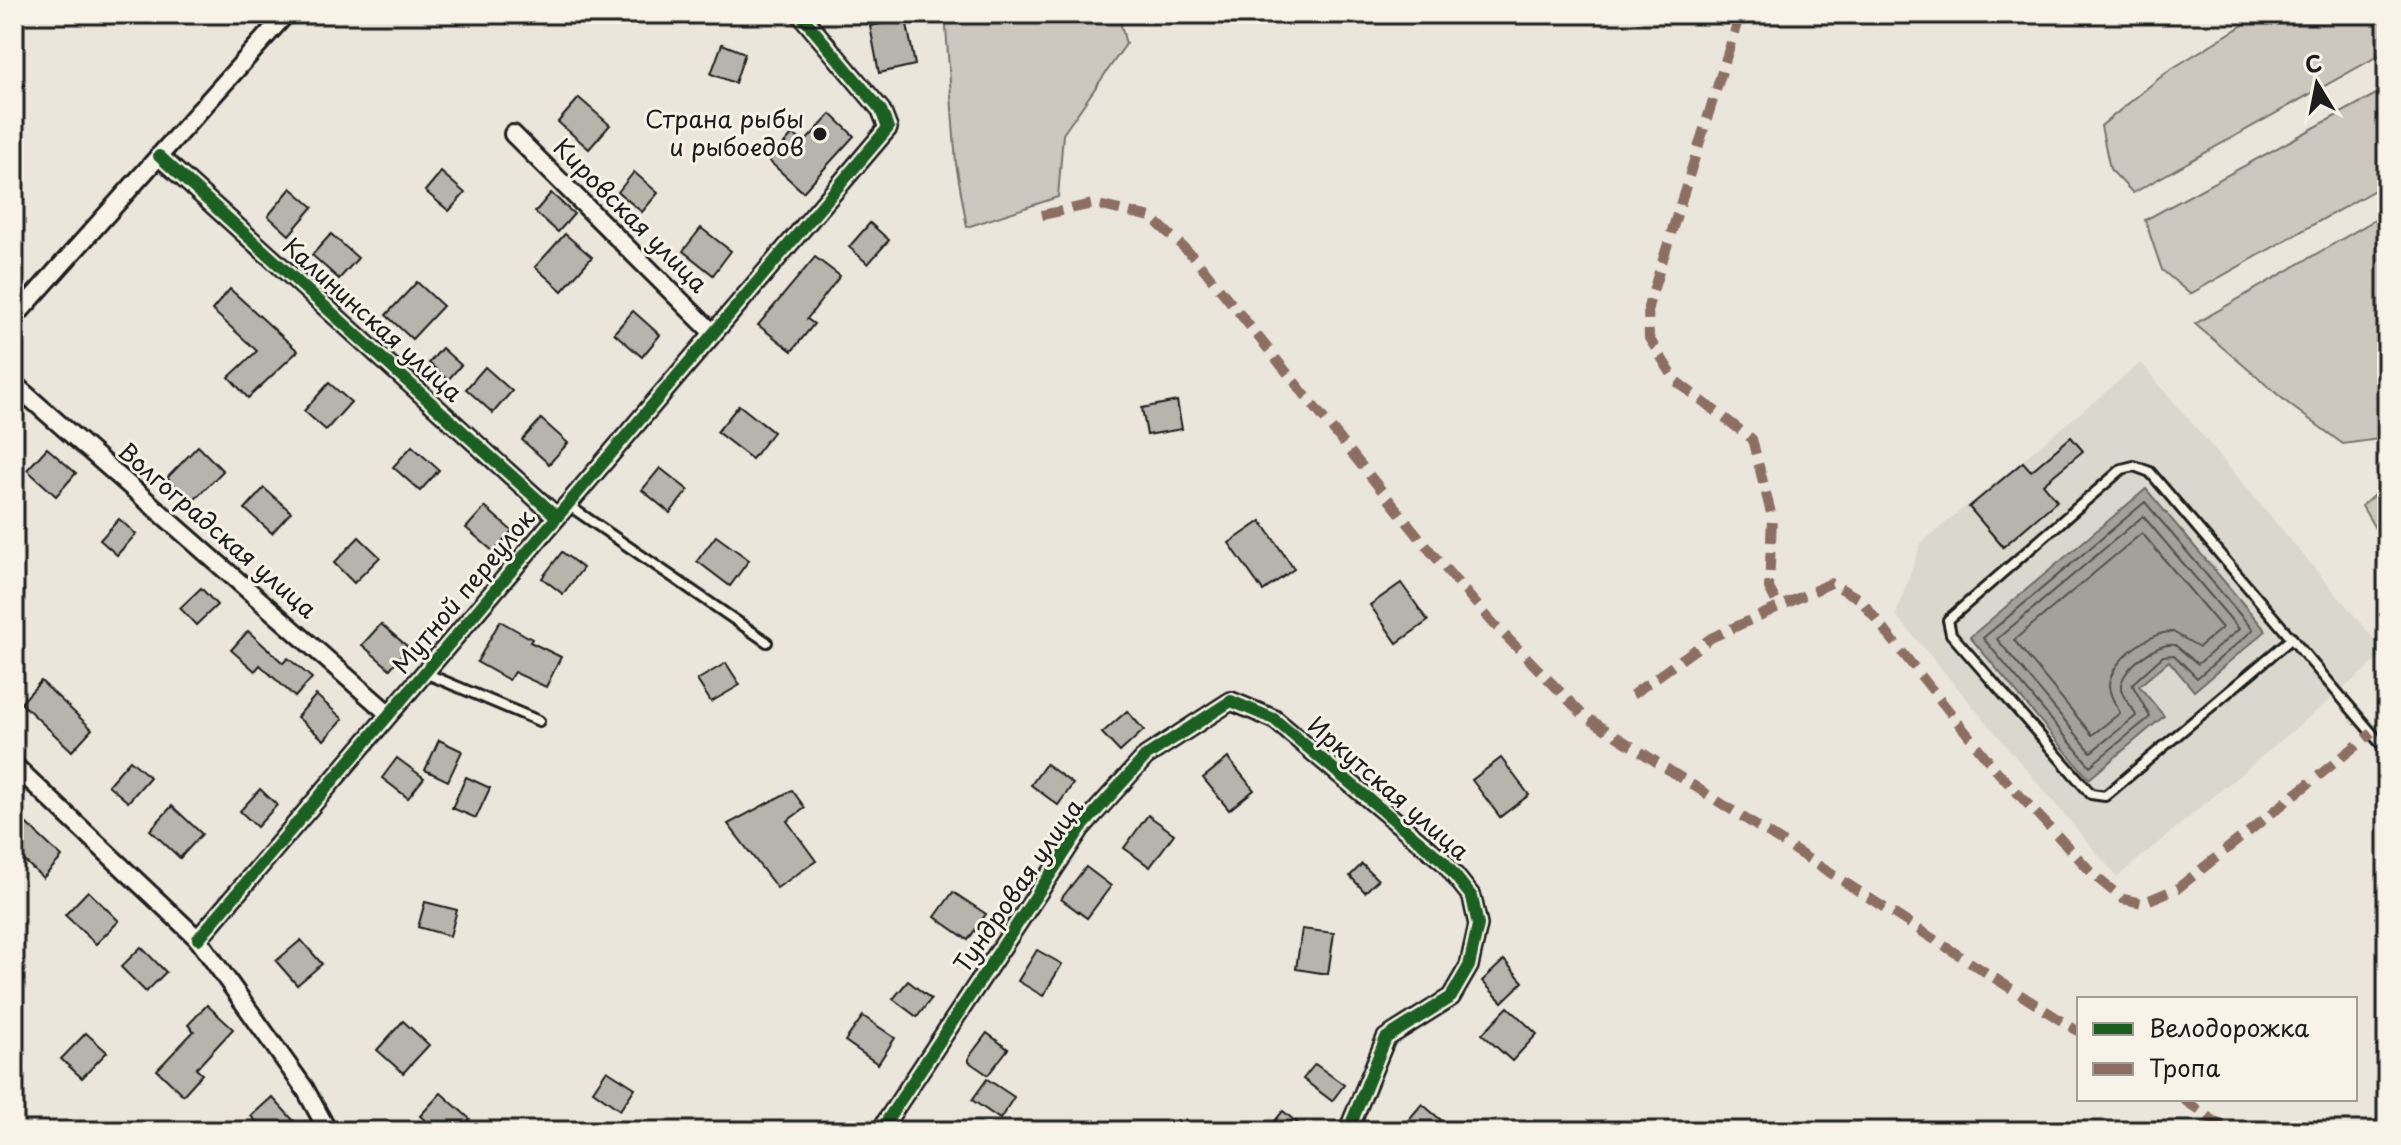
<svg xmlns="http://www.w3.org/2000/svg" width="2401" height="1145" font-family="'Playpen Sans',sans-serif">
	<rect width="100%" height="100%" fill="#eae6dc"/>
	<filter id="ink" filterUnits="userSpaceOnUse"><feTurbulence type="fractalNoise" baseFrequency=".0125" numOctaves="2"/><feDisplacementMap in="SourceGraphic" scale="16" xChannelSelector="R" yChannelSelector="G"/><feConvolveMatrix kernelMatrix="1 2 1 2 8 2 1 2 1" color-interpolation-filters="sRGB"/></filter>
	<g filter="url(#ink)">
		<path fill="#dad7ce" d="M 2141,363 L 2386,653 L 2117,877 L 1896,615 L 1921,543 Z"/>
		<g fill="#ccc8c0" stroke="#74726e" stroke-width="2">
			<path d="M 945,14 L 1118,14 L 1126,44 L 1063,134 L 1058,197 L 967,227 L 956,164 Z"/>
			<path d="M 2261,14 L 2387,14 L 2387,51 L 2133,193 L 2110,169 L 2101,126 L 2168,71 Z"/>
			<path d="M 2387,88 L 2387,183 L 2190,294 L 2162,270 L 2145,220 Z"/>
			<path d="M 2387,213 L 2387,438 L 2343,444 L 2290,405 L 2195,324 Z"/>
			<path d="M 2387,483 L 2387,549 L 2362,506 Z"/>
		</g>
		<path fill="#a3a19a" stroke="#6d6c68" stroke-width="2" d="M 2146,489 L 2266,631 L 2194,691 L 2169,661 L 2139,686 L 2164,716 L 2089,779 L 1970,637 Z"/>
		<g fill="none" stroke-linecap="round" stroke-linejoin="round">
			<g stroke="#52514e" stroke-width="2">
				<path d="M 2145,502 L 2253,630 L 2197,678 L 2174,655 L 2163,656 L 2132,684 L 2150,717 L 2090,766 L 1983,638 Z"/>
				<path d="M 2143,516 L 2239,629 L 2198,664 L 2175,645 C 2157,642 2119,669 2121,689 C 2123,700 2134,706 2136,716 L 2091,752 L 1997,639 Z"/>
				<path d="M 2142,533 L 2222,628 L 2199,647 L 2173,632 C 2150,631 2111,660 2109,685 C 2109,696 2116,704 2120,713 L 2092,735 L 2014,640 Z"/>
			</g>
		</g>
		<g fill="#b6b4ac" stroke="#1c1c1c" stroke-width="2">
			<path d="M 906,19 L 915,65 L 879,73 L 870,26 Z"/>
			<path d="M 722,44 L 745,53 L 735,83 L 711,74 Z"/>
			<path d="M 579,98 L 610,125 L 589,149 L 558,122 Z"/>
			<path d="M 831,114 L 854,136 L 803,192 L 769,161 L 793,134 L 804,143 Z"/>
			<path d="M 441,172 L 465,193 L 449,211 L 425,191 Z"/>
			<path d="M 634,172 L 658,193 L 642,212 L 618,192 Z"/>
			<path d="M 291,188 L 313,207 L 289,235 L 268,216 Z"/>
			<path d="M 551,193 L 574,214 L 558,232 L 535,212 Z"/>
			<path d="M 870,223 L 889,240 L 868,264 L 849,247 Z"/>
			<path d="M 701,228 L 731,251 L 713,275 L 683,251 Z"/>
			<path d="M 331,234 L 358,258 L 339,279 L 312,255 Z"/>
			<path d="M 565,234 L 592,257 L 562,291 L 535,267 Z"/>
			<path d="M 815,257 L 840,276 L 807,319 L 814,324 L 792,351 L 758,325 Z"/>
			<path d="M 417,282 L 443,306 L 412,339 L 386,315 Z"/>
			<path d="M 230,289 L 298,351 L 248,398 L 229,377 L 257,351 L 212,310 Z"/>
			<path d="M 633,311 L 660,335 L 642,357 L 614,333 Z"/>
			<path d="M 442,348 L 461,365 L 448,380 L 429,363 Z"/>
			<path d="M 485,367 L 512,391 L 493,413 L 466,389 Z"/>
			<path d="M 329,383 L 351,402 L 326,430 L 304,411 Z"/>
			<path d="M 1177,401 L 1182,429 L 1147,435 L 1142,408 Z"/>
			<path d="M 739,405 L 773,432 L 752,459 L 717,432 Z"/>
			<path d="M 541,419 L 568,443 L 549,464 L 522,440 Z"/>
			<path d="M 2071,437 L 2083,451 L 2043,484 L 2057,501 L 2003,547 L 1969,507 L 2023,462 L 2031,471 Z"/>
			<path d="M 198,446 L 223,471 L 192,502 L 167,478 Z"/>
			<path d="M 412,446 L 439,470 L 420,491 L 393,467 Z"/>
			<path d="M 47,448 L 76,473 L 56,496 L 27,470 Z"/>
			<path d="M 660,468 L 688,490 L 670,513 L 642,490 Z"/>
			<path d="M 264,488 L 291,512 L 272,533 L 245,509 Z"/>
			<path d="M 485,507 L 512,531 L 494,552 L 466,528 Z"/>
			<path d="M 119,519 L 136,534 L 117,555 L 100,540 Z"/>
			<path d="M 1261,521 L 1294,569 L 1263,591 L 1229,543 Z"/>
			<path d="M 716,536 L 749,560 L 730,586 L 697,561 Z"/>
			<path d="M 359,537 L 380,557 L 354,583 L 334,563 Z"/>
			<path d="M 562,552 L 583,568 L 563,594 L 542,578 Z"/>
			<path d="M 1401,583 L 1428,621 L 1397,643 L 1370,605 Z"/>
			<path d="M 201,588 L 217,605 L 196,625 L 180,608 Z"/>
			<path d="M 500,621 L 532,639 L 530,642 L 561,657 L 546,687 L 514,672 L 509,680 L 477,662 Z"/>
			<path d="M 381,624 L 408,647 L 390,669 L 362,645 Z"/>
			<path d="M 248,631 L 283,663 L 288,658 L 312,678 L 295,697 L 260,665 L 255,671 L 231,650 Z"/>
			<path d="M 726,663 L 740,685 L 711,702 L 697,680 Z"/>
			<path d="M 41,681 L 92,729 L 72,751 L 21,703 Z"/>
			<path d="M 316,695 L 343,719 L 324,740 L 297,717 Z"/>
			<path d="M 1127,711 L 1144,730 L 1120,752 L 1102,733 Z"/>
			<path d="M 439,740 L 462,751 L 448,781 L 425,770 Z"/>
			<path d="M 397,758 L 424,778 L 408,798 L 382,778 Z"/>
			<path d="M 1228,758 L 1254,790 L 1229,810 L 1203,778 Z"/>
			<path d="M 1501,758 L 1529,795 L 1500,817 L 1472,780 Z"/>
			<path d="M 130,760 L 150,777 L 128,802 L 108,785 Z"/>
			<path d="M 1046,764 L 1073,784 L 1058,805 L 1031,785 Z"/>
			<path d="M 466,777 L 490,788 L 476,818 L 452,808 Z"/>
			<path d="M 260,789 L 277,805 L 257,827 L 240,811 Z"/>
			<path d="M 792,790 L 805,808 L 787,821 L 816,861 L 777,888 L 728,824 Z"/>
			<path d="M 172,806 L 202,834 L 180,858 L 150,830 Z"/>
			<path d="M 14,812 L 62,857 L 43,878 L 14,851 Z"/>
			<path d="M 1148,815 L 1174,834 L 1150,867 L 1124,848 Z"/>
			<path d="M 1362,864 L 1378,880 L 1365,892 L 1350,876 Z"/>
			<path d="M 1086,867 L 1111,886 L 1087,918 L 1061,899 Z"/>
			<path d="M 88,891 L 119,921 L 96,944 L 65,915 Z"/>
			<path d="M 953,892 L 986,914 L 968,940 L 935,917 Z"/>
			<path d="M 425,902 L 457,910 L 450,936 L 418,927 Z"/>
			<path d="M 1302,929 L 1334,933 L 1328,974 L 1296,969 Z"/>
			<path d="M 301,940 L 322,964 L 297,985 L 276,961 Z"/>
			<path d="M 141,947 L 166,972 L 146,992 L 121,967 Z"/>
			<path d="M 1037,950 L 1062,964 L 1043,996 L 1018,981 Z"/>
			<path d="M 1504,960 L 1523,982 L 1502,1002 L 1482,981 Z"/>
			<path d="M 908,981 L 931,999 L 917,1017 L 893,999 Z"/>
			<path d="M 207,1005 L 233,1029 L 196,1069 L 202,1074 L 183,1095 L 157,1070 L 194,1031 L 188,1025 Z"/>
			<path d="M 1508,1007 L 1537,1034 L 1512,1061 L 1482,1034 Z"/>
			<path d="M 863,1016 L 895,1038 L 878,1064 L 845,1041 Z"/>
			<path d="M 403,1021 L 429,1045 L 403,1073 L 377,1050 Z"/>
			<path d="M 86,1033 L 107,1052 L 82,1078 L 61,1059 Z"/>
			<path d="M 987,1033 L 1008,1049 L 988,1075 L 969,1062 L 969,1057 Z"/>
			<path d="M 1315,1064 L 1344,1085 L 1332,1101 L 1303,1079 Z"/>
			<path d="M 607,1070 L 635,1088 L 620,1110 L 593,1091 Z"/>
			<path d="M 987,1079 L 1014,1097 L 1000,1119 L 972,1100 Z"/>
			<path d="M 441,1093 L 470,1119 L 459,1131 L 438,1131 L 420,1116 Z"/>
			<path d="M 272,1097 L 303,1131 L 265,1131 L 251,1116 Z"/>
			<path d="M 1422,1104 L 1454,1131 L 1399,1131 Z"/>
			<path d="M 1283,1111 L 1307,1131 L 1267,1131 Z"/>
		</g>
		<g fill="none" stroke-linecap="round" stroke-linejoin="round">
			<defs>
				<g id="lane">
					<path d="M 568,505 L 767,642"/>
					<path d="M 2292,638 L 2105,796 L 2091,794 L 1951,634 L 1948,620 L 2122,469 L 2134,466 L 2150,472 L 2387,751"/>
					<path d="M 425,673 L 539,721"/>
				</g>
				<g id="street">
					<path d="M 513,134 L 713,333"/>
					<path d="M 159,156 L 557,517"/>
					<path d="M 14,318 L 286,14"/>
					<path d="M 14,384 L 389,714"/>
					<path d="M 14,765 L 198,939 L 305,1089 L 328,1131"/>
					<path d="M 198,939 L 888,128 L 881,110 L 800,14"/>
					<path d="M 880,1131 L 1081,828 L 1146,756 L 1231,701 L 1274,719 L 1444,862 L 1472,897 L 1478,925 L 1469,966 L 1451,997 L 1386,1038 L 1348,1131"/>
				</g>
			</defs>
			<use href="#lane" stroke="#1c1c1c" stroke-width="14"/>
			<use href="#street" stroke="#1c1c1c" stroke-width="22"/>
			<use href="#lane" stroke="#f7f3e8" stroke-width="8"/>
			<use href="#street" stroke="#f7f3e8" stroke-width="16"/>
			<g stroke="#8d6e63" stroke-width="10" stroke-dasharray="20 10" stroke-linecap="butt">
				<path d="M 1740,14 L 1648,307 L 1649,338 L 1676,381 L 1752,439 L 1772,517 L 1769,588 L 1779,607"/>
				<path d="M 1042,215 L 1093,204 L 1151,217 L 1195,258 L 1431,552 L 1492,622 L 1583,715 L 2079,1032"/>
				<path d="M 1632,695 L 1711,638 L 1831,583 L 1860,599 L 1995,769 L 2097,878 L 2123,899 L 2142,903 L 2178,888 L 2372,733"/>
				<path d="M 2183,1099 L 2228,1131"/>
			</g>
			<defs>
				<g id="cycleway">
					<path d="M 159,156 L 557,517"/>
					<path d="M 198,939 L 888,128 L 881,110 L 800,14"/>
					<path d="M 880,1131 L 1081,828 L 1146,756 L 1231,701 L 1274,719 L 1444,862 L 1472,897 L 1478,925 L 1469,966 L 1451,997 L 1386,1038 L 1348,1131"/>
				</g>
			</defs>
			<use href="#cycleway" stroke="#f7f3e8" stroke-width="17"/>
			<use href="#cycleway" stroke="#1b5e20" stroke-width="12"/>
		</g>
	</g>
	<circle fill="#1c1c1c" stroke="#f7f3e8" stroke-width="3" cx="820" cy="134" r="8"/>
	<g text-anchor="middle" stroke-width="6" stroke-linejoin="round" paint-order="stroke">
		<g font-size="24" fill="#1c1c1c" stroke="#f7f3e8" text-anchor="end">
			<text x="804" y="128">Страна рыбы<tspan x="804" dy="28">и рыбоедов</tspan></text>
		</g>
		<g font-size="24" fill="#1c1c1c" stroke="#f7f3e8">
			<text transform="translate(630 216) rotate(45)" y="8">Кировская улица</text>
			<text transform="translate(372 320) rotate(42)" y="8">Калининская улица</text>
			<text transform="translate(217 531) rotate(41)" y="8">Волгоградская улица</text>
			<text transform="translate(464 592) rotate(-50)" y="8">Мутной переулок</text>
			<text transform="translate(1388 789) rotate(41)" y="8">Иркутская улица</text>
			<text transform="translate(1019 886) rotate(-55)" y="8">Тундровая улица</text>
		</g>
	</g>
	<rect width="2401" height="1145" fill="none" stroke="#f7f3e8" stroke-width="48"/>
	<rect x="24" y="24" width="2353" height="1097" fill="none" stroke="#1c1c1c" stroke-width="3" filter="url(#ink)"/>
	<rect x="2077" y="997" width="280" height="104" fill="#f7f3e8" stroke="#9f9d96" stroke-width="2"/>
	<rect x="2093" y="1023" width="40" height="12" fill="#1b5e20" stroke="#9f9d96" stroke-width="2"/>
	<text x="2149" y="1037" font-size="24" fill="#1c1c1c">Велодорожка</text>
	<rect x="2093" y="1063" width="40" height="12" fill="#8d6e63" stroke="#9f9d96" stroke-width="2"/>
	<text x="2149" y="1077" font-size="24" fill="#1c1c1c">Тропа</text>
	<g transform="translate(2317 84) rotate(350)" stroke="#f7f3e8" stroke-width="6" paint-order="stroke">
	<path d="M0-6L14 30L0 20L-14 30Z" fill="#1c1c1c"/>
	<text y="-12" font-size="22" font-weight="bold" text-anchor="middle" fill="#1c1c1c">С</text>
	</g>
</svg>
